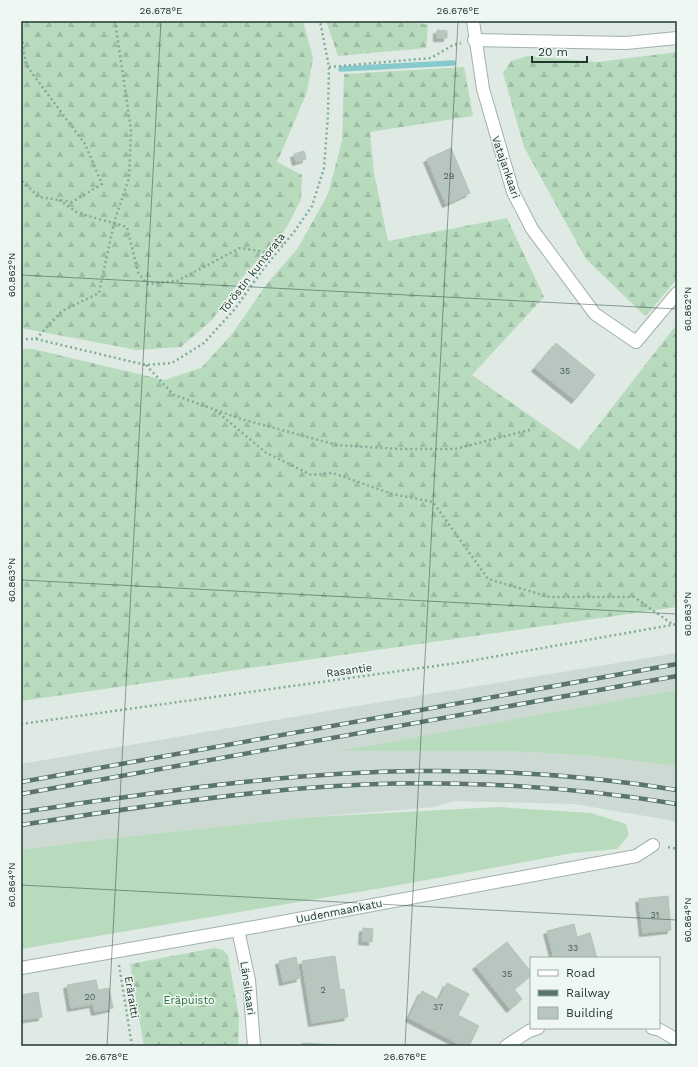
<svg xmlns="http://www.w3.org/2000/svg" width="698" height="1067" font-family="'Work Sans',sans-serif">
	<defs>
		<pattern id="forest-firs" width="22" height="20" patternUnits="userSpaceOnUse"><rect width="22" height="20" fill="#b8dbbe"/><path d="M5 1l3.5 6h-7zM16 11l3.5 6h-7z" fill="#9ebda4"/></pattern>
		<filter id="shadow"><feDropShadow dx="-3.5" dy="3.5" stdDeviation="0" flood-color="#0004"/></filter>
	</defs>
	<rect width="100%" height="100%" fill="#dfeae4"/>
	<path fill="#cdd9d3" d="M 677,653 L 677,690 L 343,751 L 510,751 L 593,756 L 677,766 L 677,823 L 669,820 L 574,804 L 454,801 L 435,807 L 312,817 L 96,840 L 21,850 L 21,764 L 333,710 Z"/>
	<g fill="#b8dbbe">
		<path d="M 677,690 L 677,766 L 593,756 L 510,751 L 340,751 Z"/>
		<path d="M 498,807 L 591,813 L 626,824 L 629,835 L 617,849 L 573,853 L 405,884 L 21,949 L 21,850 L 96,840 L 312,817 Z"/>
	</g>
	<g fill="url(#forest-firs)">
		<path d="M 21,21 L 303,21 L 313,58 L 307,92 L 277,162 L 302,175 L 301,200 L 285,230 L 241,279 L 212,320 L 181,347 L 137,350 L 21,328 Z"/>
		<path d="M 326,21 L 383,21 L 428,24 L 426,48 L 338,56 Z"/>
		<path d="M 677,52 L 677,279 L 646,316 L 642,313 L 586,259 L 524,147 L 503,73 L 511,61 L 528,56 L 598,62 Z"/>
		<path d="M 464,67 L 473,116 L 370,132 L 374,173 L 388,241 L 507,218 L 544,297 L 472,375 L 579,450 L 677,324 L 677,607 L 21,701 L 21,349 L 33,349 L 164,380 L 201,368 L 232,334 L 266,285 L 298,248 L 328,194 L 342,141 L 344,74 Z"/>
		<path d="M 214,948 L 223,950 L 228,955 L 239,1017 L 238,1046 L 144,1046 L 130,964 Z"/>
	</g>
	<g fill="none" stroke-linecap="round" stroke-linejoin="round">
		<path stroke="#87cace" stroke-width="5.5" d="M 341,69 L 453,63"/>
	</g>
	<g fill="#b7c7bf" stroke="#b1c3ba" filter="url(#shadow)">
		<path d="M 437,30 L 447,31 L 447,38 L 437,38 Z"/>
		<path d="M 451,148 L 470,193 L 446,204 L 427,159 Z"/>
		<path d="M 304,151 L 306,159 L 296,162 L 294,154 Z"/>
		<path d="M 556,343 L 595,375 L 575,400 L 535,368 Z"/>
		<path d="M 668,896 L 671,930 L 643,933 L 639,899 Z"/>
		<path d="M 574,924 L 577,937 L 590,933 L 597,958 L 554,958 L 547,931 Z"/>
		<path d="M 363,928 L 373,929 L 372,942 L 362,941 Z"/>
		<path d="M 507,942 L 531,972 L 531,975 L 514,989 L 522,999 L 510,1009 L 476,966 Z"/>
		<path d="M 335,956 L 340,990 L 344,989 L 348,1017 L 312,1023 L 302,961 Z"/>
		<path d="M 296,957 L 300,978 L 283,982 L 279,961 Z"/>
		<path d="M 96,980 L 98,990 L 109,988 L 113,1008 L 95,1012 L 93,1004 L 71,1008 L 67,985 Z"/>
		<path d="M 447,983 L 469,994 L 458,1015 L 479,1026 L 469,1046 L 463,1046 L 409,1018 L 422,991 L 439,1000 Z"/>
		<path d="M 38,992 L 42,1017 L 21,1020 L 21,995 Z"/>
		<path d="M 302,1043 L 338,1045 L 338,1046 L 302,1046 Z"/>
	</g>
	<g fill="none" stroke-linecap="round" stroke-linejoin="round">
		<defs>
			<g id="street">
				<path d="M 473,21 L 483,89 L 513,192 L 532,229 L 595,314 L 636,342 L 677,293"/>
				<path d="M 474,40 L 626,43 L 677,38"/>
				<path d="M 238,930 L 249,980 L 254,1046"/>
				<path d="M 21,968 L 238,930 L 636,856 L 653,845"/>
				<path d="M 652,1028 L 660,1030 L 677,1040"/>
				<path d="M 506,1046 L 529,1031 L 538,1028"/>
			</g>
		</defs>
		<use href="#street" stroke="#a2b1aa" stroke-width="14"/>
		<g stroke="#80ad9a" stroke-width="2.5" stroke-dasharray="2 3" stroke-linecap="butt">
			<path d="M 21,32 L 26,65 L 85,144 L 102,184 L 72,202 L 39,197 L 21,180"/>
			<path d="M 329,67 L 431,58 L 453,45 L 461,43"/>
			<path d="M 59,200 L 78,213 L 127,227 L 138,272 L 147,284 L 177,281 L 240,248 L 265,252 L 283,243"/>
			<path d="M 21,339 L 36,339 L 146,365 L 172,363 L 204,343 L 234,310 L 264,268 L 294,232 L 312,206 L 324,168 L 328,115 L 329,67 L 320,21"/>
			<path d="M 36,339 L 62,311 L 99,293 L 114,223 L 129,178 L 131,130 L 115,21"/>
			<path d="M 146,365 L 174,395 L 241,419 L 337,445 L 399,449 L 455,449 L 533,429"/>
			<path d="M 215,410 L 265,452 L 311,475 L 333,473 L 392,494 L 433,502 L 488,579 L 550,597 L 634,597 L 672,624"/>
			<path d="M 21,724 L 464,662 L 677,624"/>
			<path d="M 668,847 L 677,849"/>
			<path d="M 119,965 L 132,1046"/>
		</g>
		<use href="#street" stroke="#fff" stroke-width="12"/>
		<defs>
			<g id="rail">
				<path d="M 21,782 L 677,664"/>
				<path d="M 21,794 L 677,676"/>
				<path d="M 21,812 C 153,793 286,772 420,771 C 506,770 592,776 677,790"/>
				<path d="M 21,825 C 116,810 211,796 307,788 C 428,778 557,784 677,804"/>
			</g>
		</defs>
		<use href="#rail" stroke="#5a756b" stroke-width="4.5"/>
		<use href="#rail" stroke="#eff7f2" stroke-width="3" stroke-dasharray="9" stroke-linecap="butt"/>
	</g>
	<path fill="none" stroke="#203930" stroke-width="1" stroke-opacity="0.45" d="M 21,275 L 677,309M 21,580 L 677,614M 21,885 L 677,920M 107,1046 L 161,21M 405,1046 L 458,21"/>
	<g text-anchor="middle" stroke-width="3" stroke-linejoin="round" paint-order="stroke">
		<g font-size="9" fill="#465c54">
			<text x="449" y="179">29</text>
			<text x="565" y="374">35</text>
			<text x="655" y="918">31</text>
			<text x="573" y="951">33</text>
			<text x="507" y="977">35</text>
			<text x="323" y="993">2</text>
			<text x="90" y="1000">20</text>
			<text x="438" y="1010">37</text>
		</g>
		<g font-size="11" fill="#203930" stroke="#eff7f2">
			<text transform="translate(506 167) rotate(71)" y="4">Vatajankaari</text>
			<text transform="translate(252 273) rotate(-52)" y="4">Töröstin kuntorata</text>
			<text transform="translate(349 670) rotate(-8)" y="4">Rasantie</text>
			<text transform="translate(339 911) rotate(-11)" y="4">Uudenmaankatu</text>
			<text transform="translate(248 988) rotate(82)" y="4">Länsikaari</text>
			<text transform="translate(132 997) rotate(81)" y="4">Eräraitti</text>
		</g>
		<g font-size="11" fill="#2c6f3f" stroke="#eff7f2">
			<text x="189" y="1004">Eräpuisto</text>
		</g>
	</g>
	<rect width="698" height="1067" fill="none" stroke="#eff7f2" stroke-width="44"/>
	<rect x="530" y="957" width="130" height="72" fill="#eff7f2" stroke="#9caba4"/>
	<rect x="538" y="970" width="20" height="6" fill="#ffffff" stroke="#9caba4"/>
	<text x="566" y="977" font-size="12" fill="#203930">Road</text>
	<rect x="538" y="990" width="20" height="6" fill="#5a756b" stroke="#9caba4"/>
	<text x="566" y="997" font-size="12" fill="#203930">Railway</text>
	<rect x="538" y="1007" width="20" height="12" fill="#b7c7bf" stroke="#9caba4"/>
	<text x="566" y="1017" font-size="12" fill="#203930">Building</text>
	<path d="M532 56v6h55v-6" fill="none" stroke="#203930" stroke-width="2"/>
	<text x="538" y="56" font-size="12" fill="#203930" stroke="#eff7f2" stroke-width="3" paint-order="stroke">20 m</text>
	<rect x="22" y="22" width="654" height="1023" fill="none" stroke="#203930" stroke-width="1.5"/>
	<g font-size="10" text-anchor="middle" fill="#203930">
		<text x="161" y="14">26.678°E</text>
		<text x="458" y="14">26.676°E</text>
		<text transform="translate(11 275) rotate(-90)" y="4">60.862°N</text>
		<text transform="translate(687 309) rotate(-90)" y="4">60.862°N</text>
		<text transform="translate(11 580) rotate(-90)" y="4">60.863°N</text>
		<text transform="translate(687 614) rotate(-90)" y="4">60.863°N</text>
		<text transform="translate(11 885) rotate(-90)" y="4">60.864°N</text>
		<text transform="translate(687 920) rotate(-90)" y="4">60.864°N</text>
		<text x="107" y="1060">26.678°E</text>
		<text x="405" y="1060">26.676°E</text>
	</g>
</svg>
